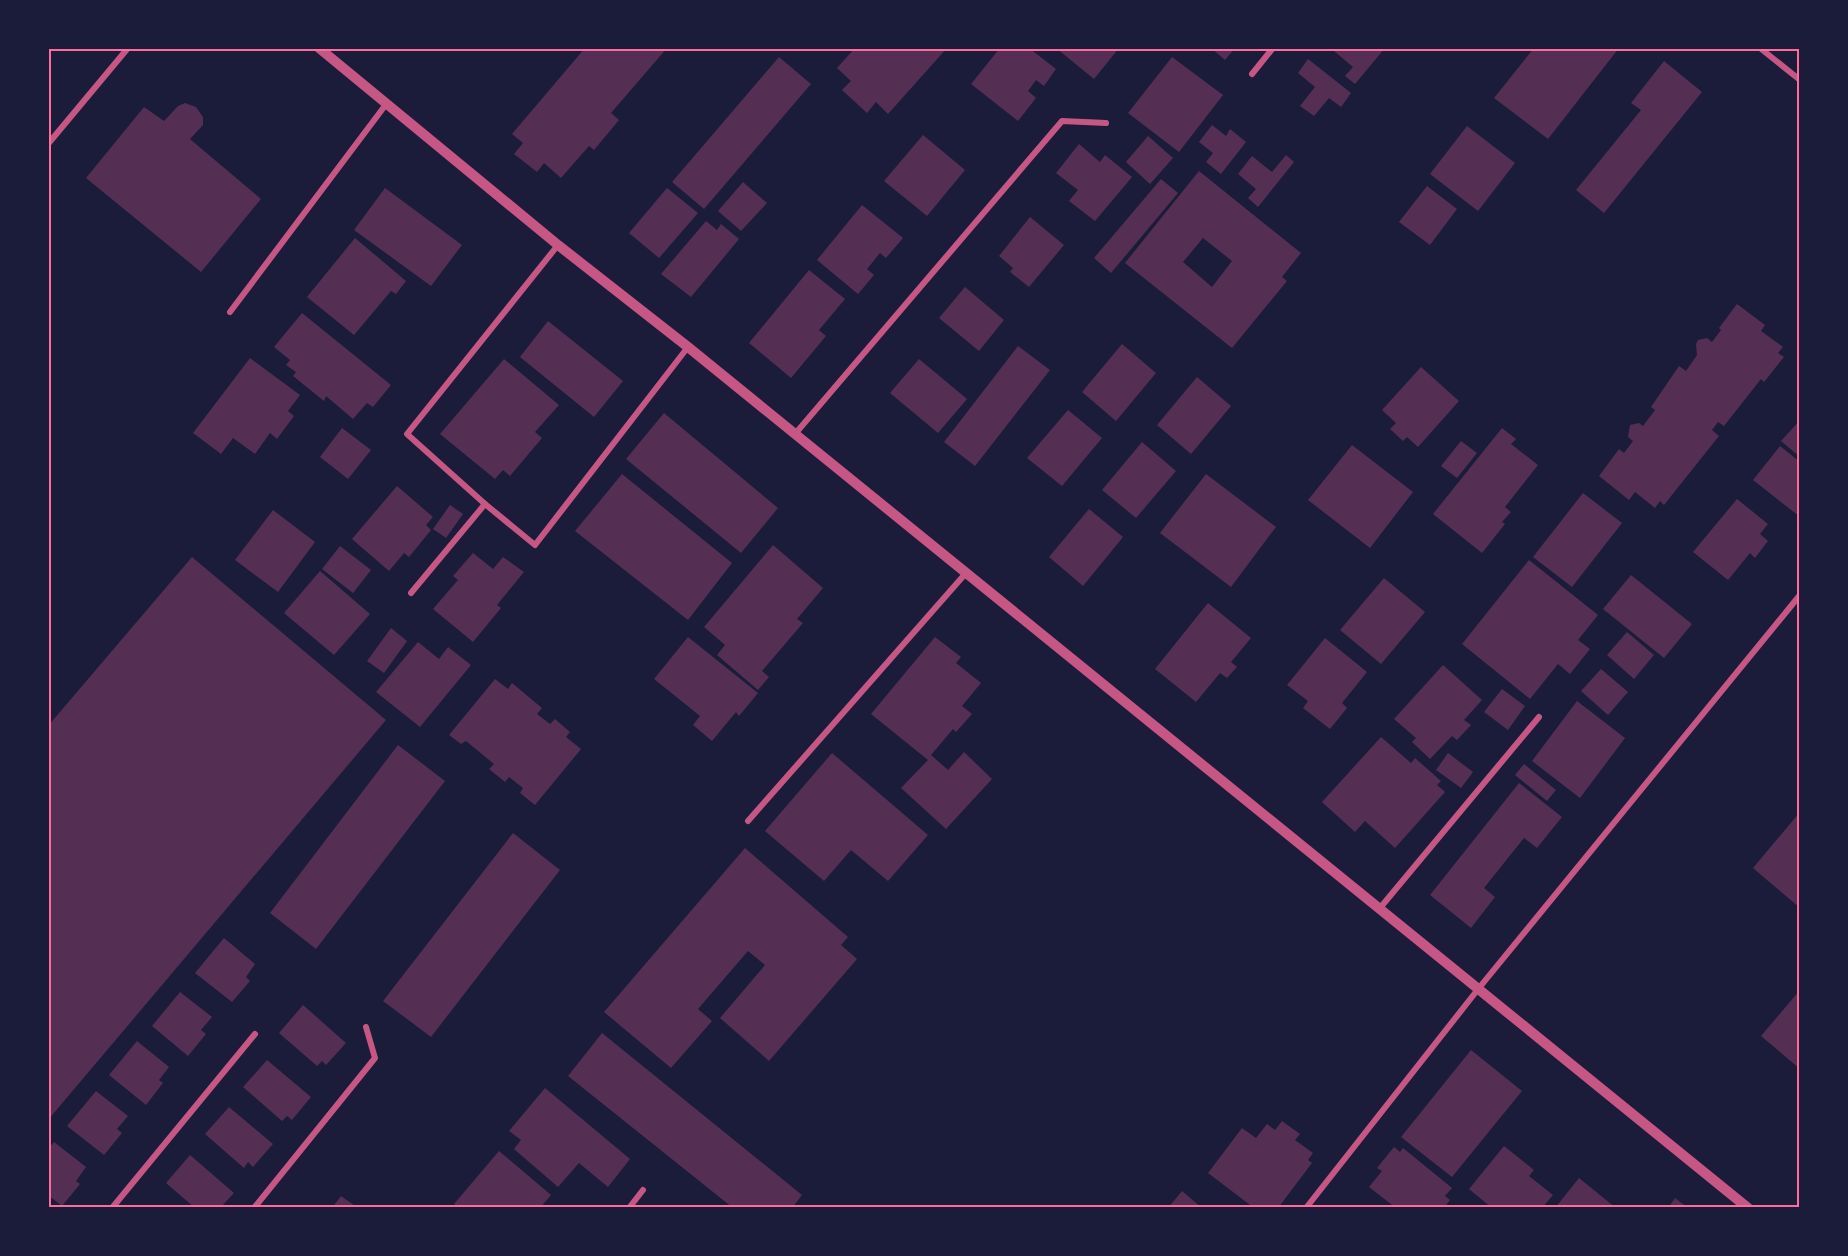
<svg xmlns="http://www.w3.org/2000/svg" width="1848" height="1256" font-family="Cabin,sans-serif">
	<rect width="100%" height="100%" fill="#1b1b3a"/>
	<g fill="#542f53" fill-rule="evenodd">
		<path d="M 585,48 L 667,48 L 611,113 L 619,120 L 594,150 L 589,146 L 561,178 L 544,163 L 537,172 L 514,154 L 523,143 L 512,134 Z"/>
		<path d="M 855,48 L 947,48 L 888,114 L 876,102 L 867,113 L 842,90 L 851,81 L 837,68 Z"/>
		<path d="M 1000,48 L 1029,48 L 1056,69 L 1044,86 L 1036,80 L 1028,91 L 1036,98 L 1018,121 L 971,84 Z"/>
		<path d="M 1056,48 L 1119,48 L 1094,79 Z"/>
		<path d="M 1211,48 L 1235,48 L 1225,60 Z"/>
		<path d="M 1337,48 L 1366,48 L 1369,51 L 1371,48 L 1385,48 L 1355,84 L 1345,76 L 1353,67 L 1334,51 Z"/>
		<path d="M 1534,48 L 1619,48 L 1548,139 L 1494,98 Z"/>
		<path d="M 779,57 L 811,84 L 704,209 L 672,182 Z"/>
		<path d="M 1172,57 L 1223,95 L 1179,152 L 1128,113 Z"/>
		<path d="M 1308,59 L 1351,93 L 1341,107 L 1329,98 L 1314,116 L 1300,106 L 1315,87 L 1298,73 Z"/>
		<path d="M 1664,61 L 1702,92 L 1604,213 L 1576,190 L 1641,110 L 1631,103 Z"/>
		<path d="M 185,103 L 196,107 L 203,117 L 203,125 L 190,139 L 261,199 L 201,272 L 86,178 L 144,107 L 164,121 L 178,106 Z"/>
		<path d="M 1212,125 L 1226,136 L 1230,129 L 1246,142 L 1221,174 L 1206,162 L 1213,153 L 1199,142 Z"/>
		<path d="M 1467,126 L 1515,163 L 1478,211 L 1430,174 Z"/>
		<path d="M 923,135 L 965,170 L 927,216 L 884,181 Z"/>
		<path d="M 1148,136 L 1173,158 L 1150,184 L 1126,162 Z"/>
		<path d="M 1079,144 L 1100,162 L 1105,155 L 1132,177 L 1095,221 L 1069,201 L 1078,190 L 1056,173 Z"/>
		<path d="M 1286,155 L 1294,162 L 1258,207 L 1248,198 L 1256,189 L 1238,174 L 1252,156 L 1272,172 Z"/>
		<path d="M 1199,171 L 1301,253 L 1282,277 L 1287,281 L 1232,348 L 1125,263 ZM 1203,238 L 1232,261 L 1212,287 L 1183,262 Z"/>
		<path d="M 1161,179 L 1178,193 L 1111,273 L 1094,258 Z"/>
		<path d="M 743,182 L 767,203 L 741,231 L 718,211 Z"/>
		<path d="M 1427,186 L 1457,209 L 1430,245 L 1399,222 Z"/>
		<path d="M 385,188 L 462,245 L 431,286 L 354,230 Z"/>
		<path d="M 667,188 L 698,213 L 659,258 L 629,233 Z"/>
		<path d="M 862,205 L 903,238 L 886,258 L 880,253 L 867,269 L 874,275 L 858,294 L 817,260 Z"/>
		<path d="M 1030,217 L 1064,245 L 1029,287 L 1010,272 L 1013,268 L 999,256 Z"/>
		<path d="M 706,221 L 717,230 L 721,224 L 739,239 L 691,297 L 661,274 Z"/>
		<path d="M 355,238 L 406,281 L 396,294 L 391,291 L 354,335 L 307,297 Z"/>
		<path d="M 809,270 L 845,299 L 819,330 L 826,336 L 791,378 L 749,343 Z"/>
		<path d="M 965,287 L 1004,320 L 979,351 L 939,318 Z"/>
		<path d="M 1737,304 L 1765,325 L 1761,331 L 1783,347 L 1778,353 L 1784,357 L 1764,382 L 1761,379 L 1724,426 L 1718,422 L 1712,430 L 1719,436 L 1664,505 L 1660,501 L 1655,508 L 1635,492 L 1629,500 L 1599,476 L 1619,449 L 1624,453 L 1633,441 L 1628,437 L 1630,425 L 1639,423 L 1643,426 L 1655,410 L 1651,407 L 1679,366 L 1686,371 L 1697,355 L 1696,344 L 1698,340 L 1707,338 L 1712,342 L 1721,330 L 1719,328 Z"/>
		<path d="M 302,313 L 391,385 L 373,407 L 367,403 L 353,419 L 326,396 L 324,401 L 293,376 L 296,372 L 286,365 L 290,360 L 274,347 Z"/>
		<path d="M 548,321 L 623,381 L 594,417 L 520,357 Z"/>
		<path d="M 1122,344 L 1156,373 L 1116,421 L 1082,392 Z"/>
		<path d="M 1018,346 L 1050,370 L 975,466 L 944,442 Z"/>
		<path d="M 250,358 L 300,395 L 288,411 L 294,416 L 277,439 L 270,433 L 255,454 L 233,438 L 221,454 L 193,433 Z"/>
		<path d="M 504,359 L 559,405 L 535,432 L 542,438 L 510,476 L 503,470 L 495,479 L 440,434 Z"/>
		<path d="M 919,359 L 967,399 L 938,433 L 890,393 Z"/>
		<path d="M 1421,367 L 1459,401 L 1418,447 L 1407,437 L 1403,441 L 1390,429 L 1396,423 L 1382,410 Z"/>
		<path d="M 1197,377 L 1231,406 L 1191,454 L 1157,425 Z"/>
		<path d="M 1068,410 L 1102,438 L 1062,486 L 1027,458 Z"/>
		<path d="M 664,413 L 778,508 L 741,553 L 626,459 Z"/>
		<path d="M 1800,420 L 1800,457 L 1781,441 Z"/>
		<path d="M 342,428 L 371,450 L 348,479 L 320,457 Z"/>
		<path d="M 1502,428 L 1516,439 L 1511,444 L 1538,465 L 1505,507 L 1511,512 L 1502,522 L 1505,524 L 1482,553 L 1433,514 Z"/>
		<path d="M 1461,441 L 1477,453 L 1457,478 L 1441,466 Z"/>
		<path d="M 1142,442 L 1176,471 L 1136,518 L 1102,490 Z"/>
		<path d="M 1352,445 L 1413,492 L 1370,548 L 1308,500 Z"/>
		<path d="M 1780,446 L 1800,462 L 1800,517 L 1753,480 Z"/>
		<path d="M 622,474 L 732,563 L 688,620 L 575,531 Z"/>
		<path d="M 1206,474 L 1276,527 L 1231,587 L 1160,533 Z"/>
		<path d="M 397,486 L 433,517 L 426,525 L 431,530 L 409,557 L 404,553 L 389,571 L 352,539 Z"/>
		<path d="M 1583,493 L 1622,523 L 1572,587 L 1533,557 Z"/>
		<path d="M 1737,499 L 1768,524 L 1760,534 L 1768,541 L 1755,558 L 1750,553 L 1728,580 L 1693,552 Z"/>
		<path d="M 450,505 L 463,514 L 446,538 L 433,529 Z"/>
		<path d="M 1089,509 L 1123,537 L 1083,586 L 1049,557 Z"/>
		<path d="M 273,510 L 315,542 L 278,592 L 235,560 Z"/>
		<path d="M 773,545 L 823,588 L 797,619 L 803,623 L 762,671 L 769,677 L 758,690 L 717,655 L 725,645 L 704,627 Z"/>
		<path d="M 340,546 L 371,570 L 353,593 L 322,569 Z"/>
		<path d="M 473,553 L 493,569 L 503,557 L 524,572 L 497,605 L 501,608 L 473,642 L 433,609 L 458,580 L 453,576 Z"/>
		<path d="M 192,557 L 386,720 L 48,1120 L 48,726 Z"/>
		<path d="M 1529,560 L 1598,615 L 1578,640 L 1590,649 L 1570,674 L 1558,664 L 1530,699 L 1462,644 Z"/>
		<path d="M 320,571 L 370,614 L 334,655 L 284,613 Z"/>
		<path d="M 1631,575 L 1692,624 L 1664,658 L 1603,609 Z"/>
		<path d="M 1384,578 L 1425,612 L 1381,664 L 1340,630 Z"/>
		<path d="M 1208,603 L 1251,638 L 1231,662 L 1237,667 L 1227,678 L 1220,673 L 1196,702 L 1155,669 Z"/>
		<path d="M 391,628 L 407,641 L 384,673 L 367,661 Z"/>
		<path d="M 1627,632 L 1654,655 L 1634,679 L 1607,655 Z"/>
		<path d="M 688,637 L 758,693 L 739,716 L 736,712 L 712,741 L 693,725 L 700,716 L 654,679 Z"/>
		<path d="M 935,637 L 961,657 L 956,663 L 981,683 L 962,706 L 972,714 L 956,732 L 953,729 L 931,755 L 948,770 L 964,752 L 992,779 L 946,829 L 901,788 L 928,760 L 871,714 Z"/>
		<path d="M 1325,638 L 1367,672 L 1342,703 L 1347,708 L 1330,729 L 1303,708 L 1308,701 L 1287,685 Z"/>
		<path d="M 418,642 L 439,659 L 448,647 L 471,665 L 420,727 L 376,692 Z"/>
		<path d="M 1443,665 L 1482,700 L 1464,720 L 1471,725 L 1457,740 L 1452,736 L 1430,759 L 1412,742 L 1416,738 L 1394,719 Z"/>
		<path d="M 1601,669 L 1628,692 L 1608,715 L 1581,691 Z"/>
		<path d="M 495,679 L 508,689 L 512,683 L 542,708 L 537,714 L 550,724 L 555,719 L 570,732 L 566,737 L 581,749 L 535,805 L 520,793 L 523,788 L 509,777 L 505,782 L 489,769 L 494,764 L 466,741 L 461,744 L 449,735 Z"/>
		<path d="M 1502,689 L 1525,706 L 1508,730 L 1484,712 Z"/>
		<path d="M 1577,701 L 1625,738 L 1580,798 L 1532,761 Z"/>
		<path d="M 1381,737 L 1411,763 L 1415,758 L 1441,781 L 1437,785 L 1445,792 L 1395,848 L 1365,821 L 1355,832 L 1322,802 Z"/>
		<path d="M 398,745 L 445,781 L 316,949 L 270,913 Z"/>
		<path d="M 832,753 L 928,835 L 888,881 L 851,850 L 824,881 L 765,831 Z"/>
		<path d="M 1448,753 L 1473,772 L 1461,788 L 1436,770 Z"/>
		<path d="M 1524,764 L 1556,790 L 1547,801 L 1515,775 Z"/>
		<path d="M 1519,783 L 1562,817 L 1537,848 L 1524,838 L 1484,888 L 1495,897 L 1471,928 L 1430,895 Z"/>
		<path d="M 1800,812 L 1800,908 L 1753,868 Z"/>
		<path d="M 513,833 L 560,870 L 431,1037 L 383,1001 Z"/>
		<path d="M 745,848 L 848,937 L 841,945 L 857,959 L 769,1061 L 720,1018 L 765,965 L 748,951 L 698,1009 L 712,1021 L 671,1068 L 604,1012 Z"/>
		<path d="M 224,938 L 255,964 L 246,977 L 250,981 L 232,1002 L 195,973 Z"/>
		<path d="M 1800,990 L 1800,1069 L 1761,1036 Z"/>
		<path d="M 180,992 L 212,1017 L 201,1030 L 206,1034 L 188,1056 L 152,1026 Z"/>
		<path d="M 303,1005 L 346,1043 L 326,1065 L 322,1061 L 317,1066 L 279,1033 Z"/>
		<path d="M 602,1033 L 802,1195 L 792,1208 L 733,1208 L 568,1076 Z"/>
		<path d="M 137,1041 L 169,1067 L 159,1080 L 163,1083 L 146,1105 L 109,1075 Z"/>
		<path d="M 1471,1050 L 1522,1091 L 1452,1177 L 1401,1137 Z"/>
		<path d="M 267,1060 L 311,1097 L 292,1120 L 287,1116 L 282,1121 L 243,1087 Z"/>
		<path d="M 545,1088 L 630,1159 L 608,1187 L 579,1163 L 558,1187 L 514,1149 L 521,1140 L 509,1131 Z"/>
		<path d="M 96,1091 L 128,1116 L 117,1129 L 122,1133 L 104,1155 L 67,1126 Z"/>
		<path d="M 229,1107 L 273,1144 L 253,1167 L 248,1162 L 244,1168 L 205,1134 Z"/>
		<path d="M 1282,1121 L 1300,1134 L 1295,1140 L 1313,1153 L 1308,1160 L 1312,1163 L 1278,1208 L 1254,1208 L 1208,1173 L 1242,1128 L 1256,1138 L 1267,1124 L 1275,1130 Z"/>
		<path d="M 54,1142 L 86,1167 L 76,1181 L 80,1184 L 62,1206 L 48,1195 L 48,1149 Z"/>
		<path d="M 1504,1146 L 1534,1170 L 1529,1176 L 1553,1195 L 1542,1208 L 1492,1208 L 1469,1189 Z"/>
		<path d="M 1394,1147 L 1400,1152 L 1403,1148 L 1452,1188 L 1445,1196 L 1450,1200 L 1444,1208 L 1396,1208 L 1369,1187 L 1382,1171 L 1377,1168 Z"/>
		<path d="M 499,1151 L 551,1195 L 540,1208 L 460,1208 L 454,1204 Z"/>
		<path d="M 190,1155 L 234,1193 L 220,1208 L 195,1208 L 166,1183 Z"/>
		<path d="M 1579,1178 L 1616,1208 L 1555,1208 Z"/>
		<path d="M 1182,1191 L 1202,1208 L 1168,1208 Z"/>
		<path d="M 341,1196 L 358,1208 L 332,1208 Z"/>
		<path d="M 1675,1198 L 1688,1208 L 1668,1208 Z"/>
	</g>
	<g fill="none" stroke-linecap="round" stroke-linejoin="round">
		<g stroke="#c65784" stroke-width="6">
			<path d="M 1760,48 L 1800,80"/>
			<path d="M 1252,74 L 1273,48"/>
			<path d="M 48,144 L 128,48"/>
			<path d="M 558,245 L 407,434 L 485,504 L 535,545 L 688,347"/>
			<path d="M 230,312 L 387,103"/>
			<path d="M 795,434 L 1062,121 L 1106,123"/>
			<path d="M 411,593 L 485,504"/>
			<path d="M 748,821 L 966,573"/>
			<path d="M 1380,908 L 1539,717"/>
			<path d="M 112,1208 L 255,1034"/>
			<path d="M 254,1208 L 375,1058 L 366,1027"/>
			<path d="M 629,1208 L 643,1190"/>
			<path d="M 1306,1208 L 1479,988 L 1800,595"/>
		</g>
		<path stroke="#c65784" stroke-width="10" d="M 319,48 L 558,245 L 688,347 L 1748,1208"/>
	</g>
	<rect width="1848" height="1256" fill="none" stroke="#1b1b3a" stroke-width="99"/>
	<rect x="50" y="50" width="1748" height="1156" fill="none" stroke="#ff6b9d" stroke-width="2"/>
</svg>
